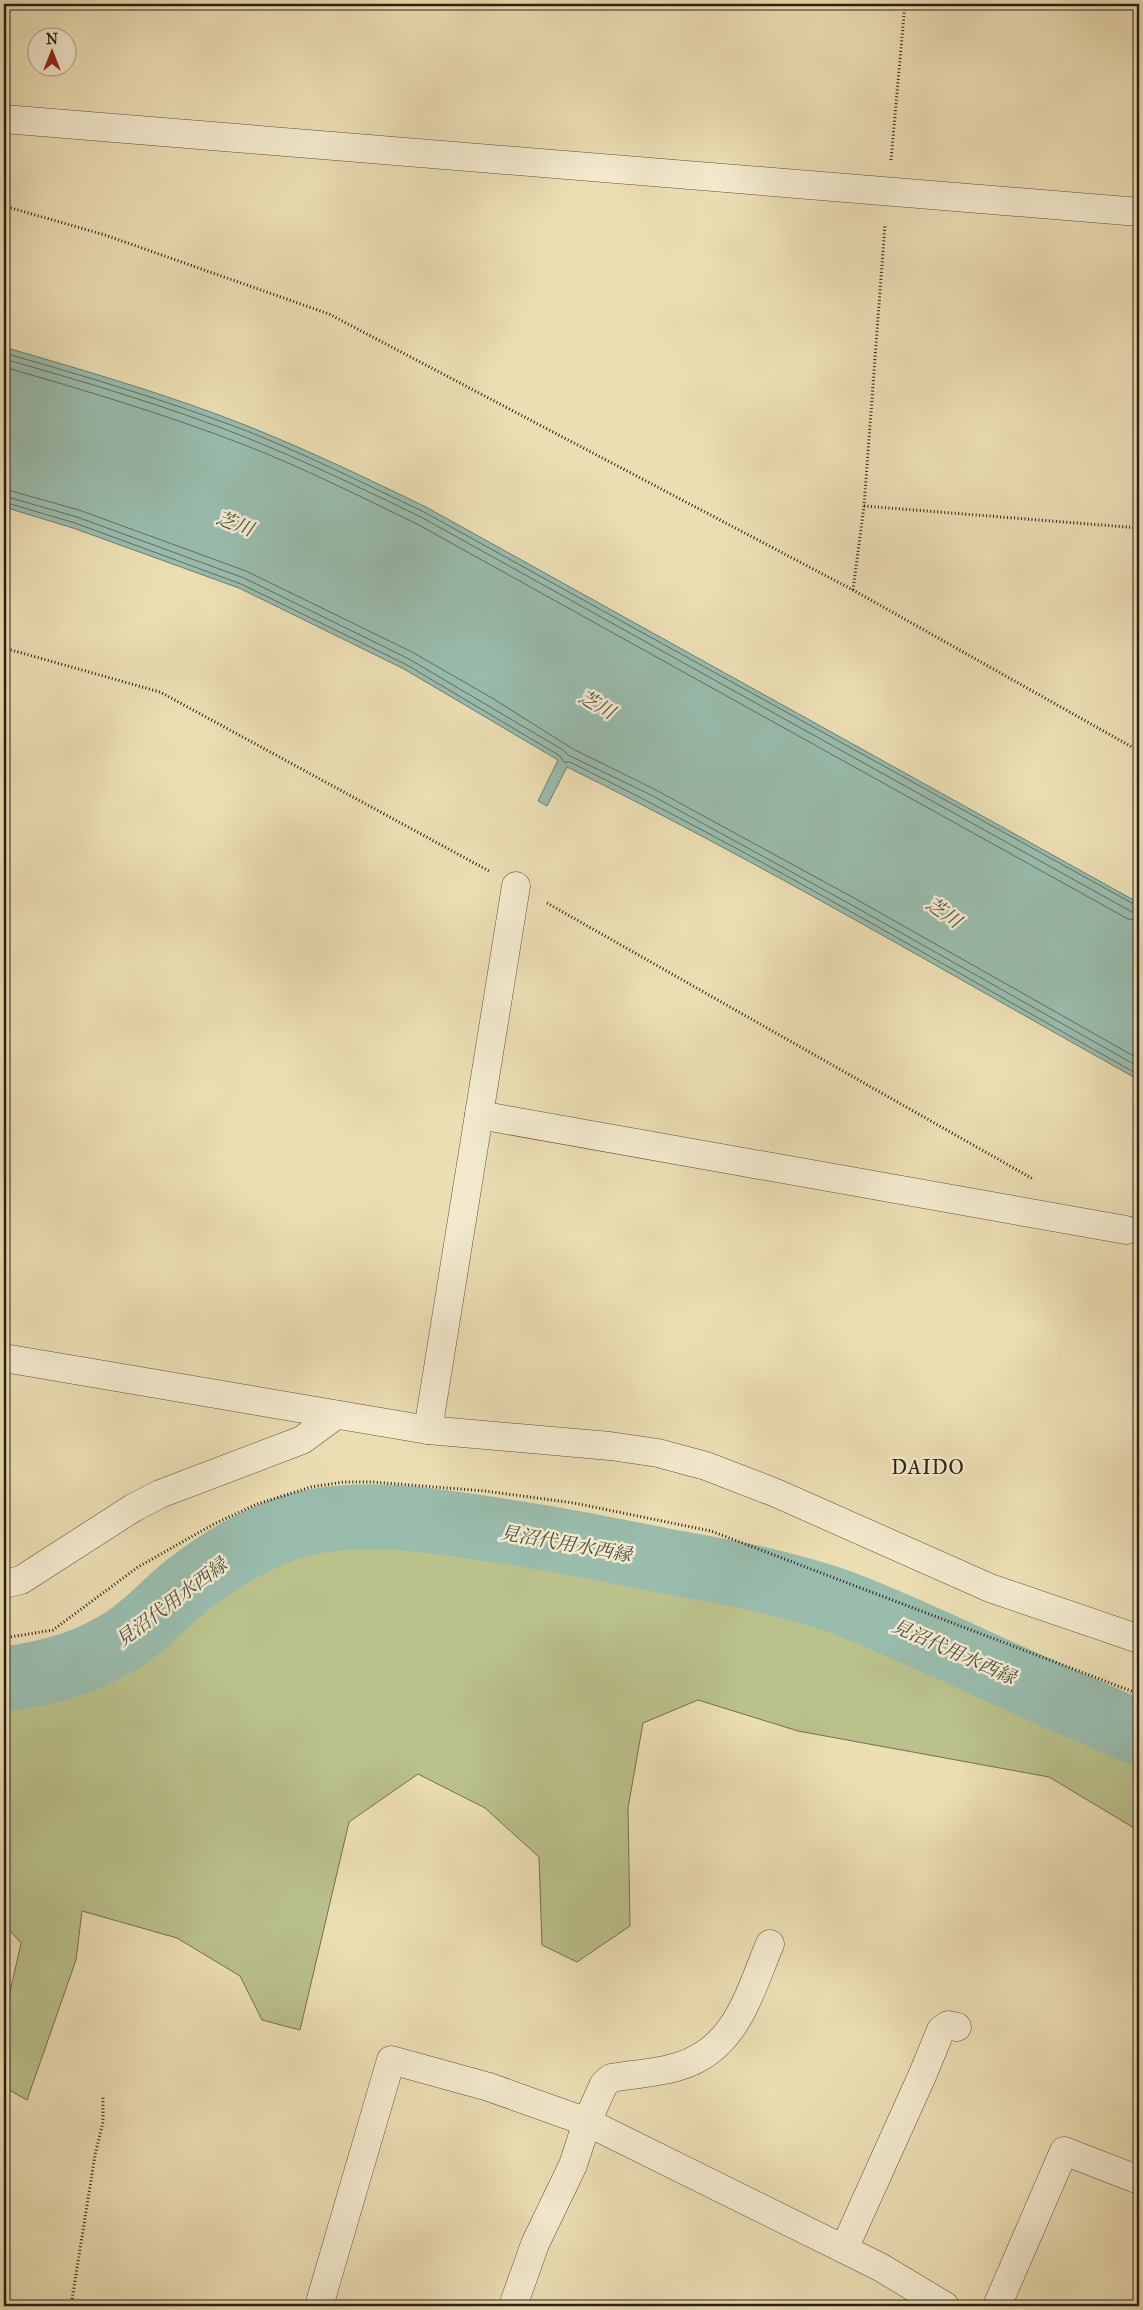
<svg xmlns="http://www.w3.org/2000/svg" width="1143" height="2310" font-family="'IM FELL Great Primer','Noto Serif JP',serif">
	<rect width="100%" height="100%" fill="#ecdeb3"/>
	<filter id="stains"><feTurbulence type="fractalNoise" baseFrequency=".004" numOctaves="4"/><feColorMatrix values="0 0 0 0 .2 0 0 0 0 .09 0 0 0 0 .02 0 0 0 .5 -.17"/></filter>
	<radialGradient id="worn" r=".72"><stop offset=".6" stop-color="#630" stop-opacity="0"/><stop offset="1" stop-color="#630" stop-opacity=".3"/></radialGradient>
	<path fill="#bac18b" stroke="#727050" d="M 365,1540 L 441,1542 L 615,1566 L 762,1592 L 1139,1711 L 1139,1831 L 1049,1777 L 798,1731 L 698,1700 L 643,1723 L 628,1808 L 630,1926 L 577,1962 L 542,1945 L 539,1857 L 485,1808 L 418,1774 L 349,1822 L 300,2030 L 262,2020 L 240,1976 L 177,1938 L 82,1911 L 76,1960 L 27,2100 L 4,2087 L 4,2019 L 21,1943 L 4,1924 L 4,1676 L 172,1623 L 226,1584 L 285,1549 Z"/>
	<path fill="#99bcad" stroke="#6d7e71" d="M 4,347 C 86,371 170,395 250,427 C 310,451 368,479 426,507 L 1139,903 L 1139,1080 C 949,974 762,863 567,767 L 547,806 L 538,801 L 558,760 L 404,669 L 239,588 L 73,528 L 4,507 Z"/>
	<g fill="none" stroke-linecap="round" stroke-linejoin="round">
		<g stroke="#626e62" stroke-width="1">
			<path d="M 4,353 C 85,376 168,401 247,431 C 307,455 365,484 424,512 L 1139,907"/>
			<path d="M 4,359 C 85,382 167,406 245,437 C 305,461 363,489 421,517 L 1132,912 L 1139,914"/>
			<path d="M 4,367 C 84,390 164,414 242,444 C 302,467 359,496 417,524 L 1128,919 L 1139,921"/>
			<path d="M 4,489 L 79,510 L 246,571 L 412,652 L 492,698 L 573,749 L 654,789 L 854,898 L 1139,1059"/>
			<path d="M 4,496 L 77,517 L 244,578 L 409,659 L 563,750 L 568,755 L 651,795 L 850,904 L 1139,1067"/>
			<path d="M 4,502 L 75,523 L 241,584 L 407,665 L 560,756 L 564,762 L 570,762 C 764,858 950,969 1139,1075"/>
		</g>
		<path stroke="#99bcad" stroke-width="65" d="M 4,1679 C 46,1674 88,1663 124,1639 C 146,1625 164,1604 185,1587 C 218,1561 260,1535 302,1524 C 366,1508 445,1522 508,1532 C 563,1540 617,1551 671,1562 C 726,1572 783,1582 837,1601 C 879,1616 920,1636 961,1654 C 1020,1681 1079,1708 1139,1733"/>
		<defs>
			<g id="minor">
				<path d="M 4,119 L 1139,212"/>
				<path d="M 479,1115 L 1126,1230"/>
				<path d="M 4,1358 L 428,1430 L 610,1446 L 658,1453 L 706,1466 L 776,1493 L 990,1588 L 1139,1639"/>
				<path d="M 428,1430 L 516,886"/>
				<path d="M 4,1584 L 21,1580 L 133,1508 L 160,1494 L 302,1440 L 336,1415"/>
				<path d="M 770,1944 C 749,1993 737,2048 680,2066 C 659,2073 634,2074 611,2078 L 604,2084 L 587,2122 L 880,2267 L 945,2306"/>
				<path d="M 844,2249 L 922,2076 L 941,2030 L 948,2025 L 957,2027"/>
				<path d="M 319,2306 L 391,2060 L 489,2087 L 587,2122 L 573,2165 L 535,2244 L 513,2306"/>
				<path d="M 997,2306 L 1064,2151 L 1139,2180"/>
			</g>
		</defs>
		<use href="#minor" stroke="#5b503d" stroke-width="29"/>
		<g stroke="#2b2016" stroke-width="3" stroke-dasharray="1 2.5" stroke-linecap="butt">
			<path d="M 891,160 L 905,4"/>
			<path d="M 4,206 L 105,235 L 329,314 L 853,590 L 1139,751"/>
			<path d="M 864,506 L 1139,528"/>
			<path d="M 853,590 L 864,506 L 885,224"/>
			<path d="M 4,648 L 160,692 L 489,871"/>
			<path d="M 547,903 L 1033,1179"/>
			<path d="M 4,1638 L 53,1630 L 138,1567 L 214,1524 L 257,1504 L 311,1487 L 344,1482 L 373,1482 L 485,1491 L 574,1503 L 711,1531 L 1139,1694"/>
			<path d="M 71,2306 L 95,2155 L 103,2122 L 103,2097"/>
		</g>
		<use href="#minor" stroke="#f3eace" stroke-width="28"/>
	</g>
	<g text-anchor="middle" stroke-width="5" stroke-linejoin="round" paint-order="stroke">
		<g font-size="19" font-style="italic" fill="#4c4f43" stroke="#f3eace">
			<text transform="translate(235 523) rotate(21)" y="7">芝川</text>
			<text transform="translate(597 704) rotate(30)" y="7">芝川</text>
			<text transform="translate(944 912) rotate(35)" y="7">芝川</text>
			<text transform="translate(566 1543) rotate(10)" y="7">見沼代用水西縁</text>
			<text transform="translate(171 1602) rotate(-37)" y="7">見沼代用水西縁</text>
			<text transform="translate(954 1651) rotate(24)" y="7">見沼代用水西縁</text>
		</g>
		<g font-size="20" letter-spacing="1" fill="#2b2016" stroke="#f3eace">
			<text x="928" y="1474">DAIDO</text>
		</g>
	</g>
	<rect width="1143" height="2310" fill="none" stroke="#ecdeb3" stroke-width="20"/>
	<rect x="5" y="5" width="1133" height="2300" fill="none" stroke="#2b2016" stroke-width="2.5"/>
	<rect x="10" y="10" width="1123" height="2290" fill="none" stroke="#2b2016"/>
	<g transform="translate(52 52)"><circle r="24" fill="#f3eace" stroke="#a39984"/>
	<path d="M0-4L9 19L0 12L-9 19Z" fill="#8f2418"/>
	<text y="-8" font-size="14" font-weight="bold" text-anchor="middle" fill="#2b2016">N</text>
	</g>
	<rect width="100%" height="100%" filter="url(#stains)"/>
	<rect width="100%" height="100%" fill="url(#worn)"/>
</svg>
